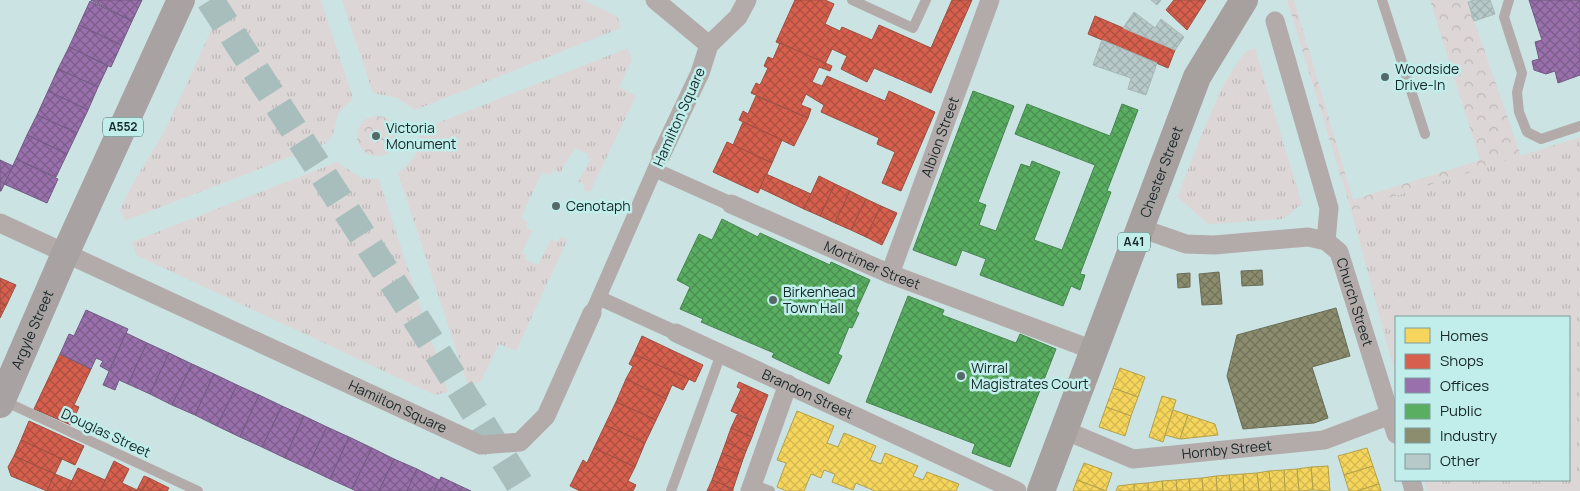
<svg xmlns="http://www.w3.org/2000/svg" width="1580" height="491" font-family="Manrope,sans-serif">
	<defs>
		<pattern id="grass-tufts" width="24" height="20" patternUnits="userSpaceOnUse" patternTransform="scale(1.25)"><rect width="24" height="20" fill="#dcd7d6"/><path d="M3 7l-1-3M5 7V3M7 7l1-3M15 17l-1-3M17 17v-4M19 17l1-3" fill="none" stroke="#bcb9b8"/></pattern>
		<pattern id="forest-crowns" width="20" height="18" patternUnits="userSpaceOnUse" patternTransform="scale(1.25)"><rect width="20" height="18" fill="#dcd7d6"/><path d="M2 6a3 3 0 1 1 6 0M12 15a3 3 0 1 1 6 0" fill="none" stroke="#bcb9b8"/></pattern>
		<pattern id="homes-cross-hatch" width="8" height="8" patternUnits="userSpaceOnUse" patternTransform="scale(1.25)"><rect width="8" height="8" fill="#f6d55c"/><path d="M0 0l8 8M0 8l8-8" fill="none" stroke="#d2b750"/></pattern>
		<pattern id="shops-cross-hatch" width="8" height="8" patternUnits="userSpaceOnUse" patternTransform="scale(1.25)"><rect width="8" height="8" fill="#d6604d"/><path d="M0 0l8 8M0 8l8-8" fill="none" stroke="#ad4f40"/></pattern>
		<pattern id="offices-cross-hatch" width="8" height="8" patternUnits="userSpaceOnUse" patternTransform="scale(1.25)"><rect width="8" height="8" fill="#9970ab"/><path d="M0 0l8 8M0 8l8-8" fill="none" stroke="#7c5c8b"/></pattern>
		<pattern id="public-cross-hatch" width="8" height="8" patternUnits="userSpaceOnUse" patternTransform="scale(1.25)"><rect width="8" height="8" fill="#5aae61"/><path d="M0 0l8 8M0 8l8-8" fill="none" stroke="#498e50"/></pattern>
		<pattern id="industry-cross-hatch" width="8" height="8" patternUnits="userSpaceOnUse" patternTransform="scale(1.25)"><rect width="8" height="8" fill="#8c8c6e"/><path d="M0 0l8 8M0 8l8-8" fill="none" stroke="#71725a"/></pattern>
		<pattern id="building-cross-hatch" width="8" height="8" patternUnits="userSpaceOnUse" patternTransform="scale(1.25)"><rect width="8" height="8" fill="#b7cac9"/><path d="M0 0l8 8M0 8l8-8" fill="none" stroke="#9daead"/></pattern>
	</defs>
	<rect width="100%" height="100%" fill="#cbe3e2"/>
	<g fill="url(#grass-tufts)">
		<path d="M 225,0 L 321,0 L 352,95 L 351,101 L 338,113 L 333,135 L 326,143 L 125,221 L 120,209 L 137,176 L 164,133 Z"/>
		<path d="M 342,0 L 583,0 L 617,16 L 621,28 L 415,110 L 398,98 L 373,93 Z"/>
		<path d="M 628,48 L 632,61 L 619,87 L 636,96 L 590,192 L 583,190 L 585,185 L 578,181 L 591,159 L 587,158 L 588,154 L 575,148 L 560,173 L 553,170 L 551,175 L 542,172 L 521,218 L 528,222 L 526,227 L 532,231 L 522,253 L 527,255 L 525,259 L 538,265 L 551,239 L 557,242 L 561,236 L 567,241 L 516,351 L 499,344 L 481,381 L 468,386 L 398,173 C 407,166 417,158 418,146 C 419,139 419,135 422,129 Z"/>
		<path d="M 1255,48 L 1302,204 L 1283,219 L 1208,224 L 1177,197 C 1193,160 1219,80 1245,53 C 1248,50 1251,49 1255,48 Z"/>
		<path d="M 1580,137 L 1580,491 L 1427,491 L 1424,480 L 1569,480 L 1569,317 L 1396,317 L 1396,377 L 1351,210 Z"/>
		<path d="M 337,162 L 361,178 L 379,179 L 448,392 L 435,395 L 136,255 L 132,242 Z"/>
	</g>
	<g fill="url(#forest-crowns)">
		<path d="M 1287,0 L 1294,0 L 1353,200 L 1480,160 L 1430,0 L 1467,0 L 1521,156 L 1351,210 Z"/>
		<circle cx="377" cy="136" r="20"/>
	</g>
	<g fill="url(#homes-cross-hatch)" stroke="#b3a14c">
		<path d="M 1120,368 L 1145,377 L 1138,397 L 1113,388 Z"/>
		<path d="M 1113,388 L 1138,397 L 1131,416 L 1106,407 Z"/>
		<path d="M 1162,396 L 1176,400 L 1163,442 L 1149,437 Z"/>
		<path d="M 1106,407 L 1131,416 L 1125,436 L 1099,427 Z"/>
		<path d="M 1173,410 L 1188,415 L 1180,439 L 1165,435 Z"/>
		<path d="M 797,411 L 834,426 L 827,443 L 838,447 L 844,433 L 876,446 L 870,460 L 881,464 L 885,453 L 918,466 L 913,476 L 923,480 L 927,472 L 959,484 L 956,491 L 875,491 L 856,483 L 853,490 L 832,482 L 835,474 L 824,470 L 821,478 L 811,474 L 804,491 L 787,491 L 777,487 L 786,463 L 777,460 Z"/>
		<path d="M 1188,415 L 1215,424 L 1218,435 L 1180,439 Z"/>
		<path d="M 1367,448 L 1373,466 L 1344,475 L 1338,456 Z"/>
		<path d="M 1084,463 L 1112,473 L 1106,491 L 1077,480 Z"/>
		<path d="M 1328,466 L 1330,491 L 1313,490 L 1311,467 Z"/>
		<path d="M 1373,466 L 1379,484 L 1357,491 L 1349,491 L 1344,475 Z"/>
		<path d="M 1311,467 L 1313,490 L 1299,491 L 1297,469 Z"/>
		<path d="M 1297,469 L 1299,491 L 1285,491 L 1284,470 Z"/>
		<path d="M 1284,470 L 1285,491 L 1271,491 L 1269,471 Z"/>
		<path d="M 1269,471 L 1271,491 L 1259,491 L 1257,473 Z"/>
		<path d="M 1257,473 L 1259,491 L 1244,491 L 1243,474 Z"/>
		<path d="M 1243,474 L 1244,491 L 1231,491 L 1229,475 Z"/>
		<path d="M 1229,475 L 1231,491 L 1217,491 L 1216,476 Z"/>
		<path d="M 1216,476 L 1217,491 L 1203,491 L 1202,478 Z"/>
		<path d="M 1202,478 L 1203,491 L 1190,491 L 1189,479 Z"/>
		<path d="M 1189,479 L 1190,491 L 1177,491 L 1176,480 Z"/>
		<path d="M 1077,480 L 1106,491 L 1073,491 Z"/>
		<path d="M 1176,480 L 1177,491 L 1163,491 L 1162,481 Z"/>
		<path d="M 1162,481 L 1163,491 L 1148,491 L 1148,483 Z"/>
		<path d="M 1148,483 L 1148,491 L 1134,491 L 1134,484 Z"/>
		<path d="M 1134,484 L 1134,491 L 1116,491 L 1118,486 Z"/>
		<path d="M 1379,484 L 1381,491 L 1357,491 Z"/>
	</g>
	<g fill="url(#shops-cross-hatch)" stroke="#9d4f42">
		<path d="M 795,0 L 825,0 L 834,4 L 825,24 L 840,31 L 842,27 L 872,40 L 879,25 L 931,48 L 952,0 L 972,0 L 931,93 L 874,68 L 867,82 L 841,69 L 847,56 L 832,49 L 825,64 L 776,42 Z"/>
		<path d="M 1174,0 L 1206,0 L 1187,30 L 1166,10 Z"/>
		<path d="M 1095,16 L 1175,50 L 1168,68 L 1088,34 Z"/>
		<path d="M 780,43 L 832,66 L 830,71 L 819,67 L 812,82 L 822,86 L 827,76 L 885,101 L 889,91 L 935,112 L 901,191 L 882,183 L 895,152 L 877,144 L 879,138 L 821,112 L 824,105 L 806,94 L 801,105 L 811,109 L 808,118 L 751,93 L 756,83 L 760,85 L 768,68 L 764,66 L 768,57 L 773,59 Z"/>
		<path d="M 756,96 L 808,118 L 794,146 L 739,120 L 743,111 L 748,114 Z"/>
		<path d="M 743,122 L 782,140 L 772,163 L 733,145 Z"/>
		<path d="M 727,142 L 772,163 L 758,193 L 713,172 Z"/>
		<path d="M 766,174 L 811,194 L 804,209 L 760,188 Z"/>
		<path d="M 819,176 L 835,184 L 820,216 L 804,209 Z"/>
		<path d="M 835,184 L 850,191 L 835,223 L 820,216 Z"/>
		<path d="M 850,191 L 866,199 L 851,230 L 835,223 Z"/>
		<path d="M 866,199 L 881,206 L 866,237 L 851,230 Z"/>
		<path d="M 881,206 L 897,213 L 882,245 L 866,237 Z"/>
		<path d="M 0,278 L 16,285 L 6,306 L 0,303 Z"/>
		<path d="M 0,303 L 6,306 L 0,318 Z"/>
		<path d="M 642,336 L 703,365 L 695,382 L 634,354 Z"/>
		<path d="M 60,354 L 91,369 L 74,405 L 79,407 L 71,425 L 34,409 Z"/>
		<path d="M 634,354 L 689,379 L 683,390 L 672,385 L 666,399 L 626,379 L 633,366 L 629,364 Z"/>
		<path d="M 626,379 L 666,399 L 656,420 L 616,402 Z"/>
		<path d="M 739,382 L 768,395 L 757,423 L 731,411 L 741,389 L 737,387 Z"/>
		<path d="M 616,402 L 656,420 L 645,443 L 605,425 Z"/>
		<path d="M 737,415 L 757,423 L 752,437 L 731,428 Z"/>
		<path d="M 29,421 L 84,446 L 75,465 L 21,440 Z"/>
		<path d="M 605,425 L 645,443 L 635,467 L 594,448 Z"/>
		<path d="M 731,428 L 752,437 L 746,451 L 726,442 Z"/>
		<path d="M 21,440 L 62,459 L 55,474 L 14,456 Z"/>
		<path d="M 726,442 L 746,451 L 742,462 L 722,453 Z"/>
		<path d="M 594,448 L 635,467 L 628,481 L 636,485 L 633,491 L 580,491 L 570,486 L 583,460 L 587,463 Z"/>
		<path d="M 722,453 L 742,462 L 738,474 L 717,466 Z"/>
		<path d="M 14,456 L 55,474 L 47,491 L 11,476 L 8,467 Z"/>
		<path d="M 114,461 L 129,469 L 122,483 L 137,490 L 144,476 L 149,478 L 142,491 L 100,491 Z"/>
		<path d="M 717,466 L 738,474 L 733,489 L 712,480 Z"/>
		<path d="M 78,468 L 105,480 L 100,491 L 67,491 Z"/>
		<path d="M 55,474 L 72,481 L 67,491 L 47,491 Z"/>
		<path d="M 149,478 L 169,488 L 167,491 L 142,491 Z"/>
		<path d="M 712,480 L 733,489 L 733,491 L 707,491 Z"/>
	</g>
	<g fill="url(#offices-cross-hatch)" stroke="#725a84">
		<path d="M 91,0 L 142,0 L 132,21 Z"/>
		<path d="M 1529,0 L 1580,0 L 1580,75 L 1558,83 L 1555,71 L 1546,74 L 1534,70 L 1532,61 L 1539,59 L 1535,42 L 1542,40 Z"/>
		<path d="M 90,1 L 132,21 L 121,45 L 79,25 Z"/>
		<path d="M 79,25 L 121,45 L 111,67 L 69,47 Z"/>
		<path d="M 69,47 L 108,66 L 98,87 L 58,69 Z"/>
		<path d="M 58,69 L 98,87 L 88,110 L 48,91 Z"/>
		<path d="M 48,91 L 88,110 L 77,133 L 37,115 Z"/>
		<path d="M 37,115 L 77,133 L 67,154 L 27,135 Z"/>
		<path d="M 27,135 L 67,154 L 56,177 L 16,159 Z"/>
		<path d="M 16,159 L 58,179 L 47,203 L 4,184 Z"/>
		<path d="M 0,160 L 13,166 L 1,191 L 0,191 Z"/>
		<path d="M 86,310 L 128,329 L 109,371 L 100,366 L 103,361 L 96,358 L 91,369 L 60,354 L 69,334 L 74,336 Z"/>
		<path d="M 126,333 L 147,343 L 128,384 L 119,380 L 115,390 L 103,385 Z"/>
		<path d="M 147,343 L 169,353 L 150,394 L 128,384 Z"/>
		<path d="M 169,353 L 192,364 L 172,405 L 150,394 Z"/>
		<path d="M 192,364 L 214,374 L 195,415 L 172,405 Z"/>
		<path d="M 214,374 L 237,385 L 217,426 L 195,415 Z"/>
		<path d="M 237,385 L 259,395 L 240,437 L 217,426 Z"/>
		<path d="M 259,395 L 282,406 L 262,447 L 240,437 Z"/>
		<path d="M 282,406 L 304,416 L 285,458 L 262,447 Z"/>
		<path d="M 304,416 L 327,427 L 307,468 L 285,458 Z"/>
		<path d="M 327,427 L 349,437 L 330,479 L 307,468 Z"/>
		<path d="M 349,437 L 372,448 L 352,489 L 330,479 Z"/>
		<path d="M 372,448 L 394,459 L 379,491 L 356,491 L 352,489 Z"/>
		<path d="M 394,459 L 417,469 L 407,491 L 379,491 Z"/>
		<path d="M 417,469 L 439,480 L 434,491 L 407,491 Z"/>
		<path d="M 441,477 L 471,491 L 434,491 Z"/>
	</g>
	<g fill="url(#public-cross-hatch)" stroke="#468650">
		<path d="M 973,91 L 1014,106 L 978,202 L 986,205 L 979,225 L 996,231 L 1021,164 L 1030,167 L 1032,161 L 1060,172 L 1034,240 L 1062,250 L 1095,165 L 1015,134 L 1027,104 L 1110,136 L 1122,104 L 1138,110 L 1107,191 L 1111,192 L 1080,274 L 1085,275 L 1080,290 L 1071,286 L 1063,306 L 980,275 L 986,259 L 962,250 L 956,266 L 913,250 Z"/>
		<path d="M 722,219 L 758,237 L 760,233 L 830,265 L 831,262 L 870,280 L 856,311 L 859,313 L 852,328 L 849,327 L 838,354 L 842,356 L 829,384 L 772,357 L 774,353 L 701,322 L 703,319 L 680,309 L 690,287 L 677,280 L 699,234 L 712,240 Z"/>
		<path d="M 908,296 L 944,310 L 942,315 L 1016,343 L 1020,334 L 1056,349 L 1010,467 L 972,453 L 975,444 L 866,402 Z"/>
	</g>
	<g fill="url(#industry-cross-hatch)" stroke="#696e59">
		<path d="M 1262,270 L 1263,285 L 1242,286 L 1241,271 Z"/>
		<path d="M 1219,272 L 1222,304 L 1202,305 L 1199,274 Z"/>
		<path d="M 1190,273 L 1190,287 L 1178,288 L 1177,274 Z"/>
		<path d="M 1336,308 L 1350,356 L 1312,367 L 1328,418 L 1314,423 L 1243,429 L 1227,376 L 1237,335 Z"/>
	</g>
	<g fill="url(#building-cross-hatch)" stroke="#a6b8b8">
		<path d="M 1151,0 L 1161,0 L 1157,5 Z"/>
		<path d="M 1474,0 L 1490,0 L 1495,14 L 1474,21 L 1468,2 Z"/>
		<path d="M 1134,12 L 1155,28 L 1161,19 L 1184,37 L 1175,50 L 1123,28 Z"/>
		<path d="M 1102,40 L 1157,63 L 1146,95 L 1128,89 L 1131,78 L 1093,65 Z"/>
	</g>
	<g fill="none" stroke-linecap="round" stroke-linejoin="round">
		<path stroke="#a7bebd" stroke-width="28" stroke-dasharray="28 14" stroke-linecap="butt" d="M 210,0 L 414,315 L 524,491"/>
		<g stroke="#b3abaa" stroke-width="10">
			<path d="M 852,0 L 913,28 L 926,0"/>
			<path d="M 1382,0 L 1425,134"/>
			<path d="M 1509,0 L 1504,17 L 1522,73 L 1517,92 L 1519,112 L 1527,132 L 1541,139 L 1580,126"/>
			<path d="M 4,401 L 198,491"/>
			<path d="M 752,484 L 770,491"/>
			<path d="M 671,491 L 721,354"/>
		</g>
		<g stroke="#b3abaa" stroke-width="15">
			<path d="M 655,170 L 731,204"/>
			<path d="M 599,298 L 676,333"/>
			<path d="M 592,313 L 661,155"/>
		</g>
		<g stroke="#b3abaa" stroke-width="19">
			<path d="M 655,0 L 709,45"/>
			<path d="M 1275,21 L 1329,208 L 1326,241"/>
			<path d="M 661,155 L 700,73 L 709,45 L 738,17 L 747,0"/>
			<path id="s1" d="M 731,204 L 890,274 L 1093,350"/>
			<path id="s2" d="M 0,223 L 481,445 L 520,442 L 546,416 L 592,313"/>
			<path id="s3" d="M 1140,228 L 1186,244 L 1214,245 L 1308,237 L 1326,241 L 1339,252 L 1396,434"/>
			<path id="s4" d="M 890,274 L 990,0"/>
			<path id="s5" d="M 676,333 L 1017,491"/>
			<path id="s6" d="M 1064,430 L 1133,459 L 1324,440 L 1390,415"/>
			<path d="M 1411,480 L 1414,491"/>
			<path d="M 750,491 L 788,384"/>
		</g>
		<path stroke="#a9a2a2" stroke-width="28" id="s7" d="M 0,404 L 65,254 L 181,0"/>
		<path stroke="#a6a09f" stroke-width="28" id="s8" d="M 1041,491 L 1197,77 L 1244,0"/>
	</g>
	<g fill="#566969" stroke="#c1edeb" stroke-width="2">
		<circle cx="1385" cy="77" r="5"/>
		<circle cx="376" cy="136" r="5"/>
		<circle cx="556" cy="206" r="5"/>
		<circle cx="773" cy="300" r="5"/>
		<circle cx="961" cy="376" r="5"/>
	</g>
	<g text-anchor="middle" stroke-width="5" stroke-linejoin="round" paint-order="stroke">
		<g fill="#c1edeb" stroke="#4a6362" stroke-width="1">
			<rect x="103" y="117.5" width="40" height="19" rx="4"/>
			<rect x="1118" y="232.5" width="32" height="19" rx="4"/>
		</g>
		<g font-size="12" font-weight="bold" fill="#172828">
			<text x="123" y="131">A552</text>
			<text x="1134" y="246">A41</text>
		</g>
		<g font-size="14" fill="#172828" stroke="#c1edeb" text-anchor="start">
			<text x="1395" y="74">Woodside<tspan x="1395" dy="16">Drive-In</tspan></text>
			<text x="386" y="133">Victoria<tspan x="386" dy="16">Monument</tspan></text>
			<text x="566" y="211">Cenotaph</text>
			<text x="783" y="297">Birkenhead<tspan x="783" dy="16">Town Hall</tspan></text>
			<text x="971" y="373">Wirral<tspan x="971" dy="16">Magistrates Court</tspan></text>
		</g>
		<g font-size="14" fill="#172828" stroke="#c1edeb">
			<text transform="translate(679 117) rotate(-66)" y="5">Hamilton Square</text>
			<text dy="5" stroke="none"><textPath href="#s4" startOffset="146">Albion Street</textPath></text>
			<text dy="5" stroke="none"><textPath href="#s8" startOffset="341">Chester Street</textPath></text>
			<text dy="5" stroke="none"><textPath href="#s1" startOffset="154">Mortimer Street</textPath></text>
			<text dy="5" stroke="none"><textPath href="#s3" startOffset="259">Church Street</textPath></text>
			<text dy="5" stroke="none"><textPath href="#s7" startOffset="81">Argyle Street</textPath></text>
			<text dy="5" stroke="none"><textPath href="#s5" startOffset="145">Brandon Street</textPath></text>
			<text dy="5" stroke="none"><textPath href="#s2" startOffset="438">Hamilton Square</textPath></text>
			<text transform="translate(106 433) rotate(25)" y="5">Douglas Street</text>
			<text dy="5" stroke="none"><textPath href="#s6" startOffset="169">Hornby Street</textPath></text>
		</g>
	</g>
	<rect x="1395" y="316" width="175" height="165" fill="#c1edeb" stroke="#7d9e9d"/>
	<rect x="1405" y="328" width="25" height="15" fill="#f6d55c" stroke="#7d9e9d"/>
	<text x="1440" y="341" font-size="15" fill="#172828">Homes</text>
	<rect x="1405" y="354" width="25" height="15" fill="#d6604d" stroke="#7d9e9d"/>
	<text x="1440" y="366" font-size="15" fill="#172828">Shops</text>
	<rect x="1405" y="378" width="25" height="15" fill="#9970ab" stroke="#7d9e9d"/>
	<text x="1440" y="391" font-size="15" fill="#172828">Offices</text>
	<rect x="1405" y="404" width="25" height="15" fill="#5aae61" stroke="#7d9e9d"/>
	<text x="1440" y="416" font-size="15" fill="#172828">Public</text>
	<rect x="1405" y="428" width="25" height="15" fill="#8c8c6e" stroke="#7d9e9d"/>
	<text x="1440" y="441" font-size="15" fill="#172828">Industry</text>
	<rect x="1405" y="454" width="25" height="15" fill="#b7cac9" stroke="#7d9e9d"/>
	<text x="1440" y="466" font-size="15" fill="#172828">Other</text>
</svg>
